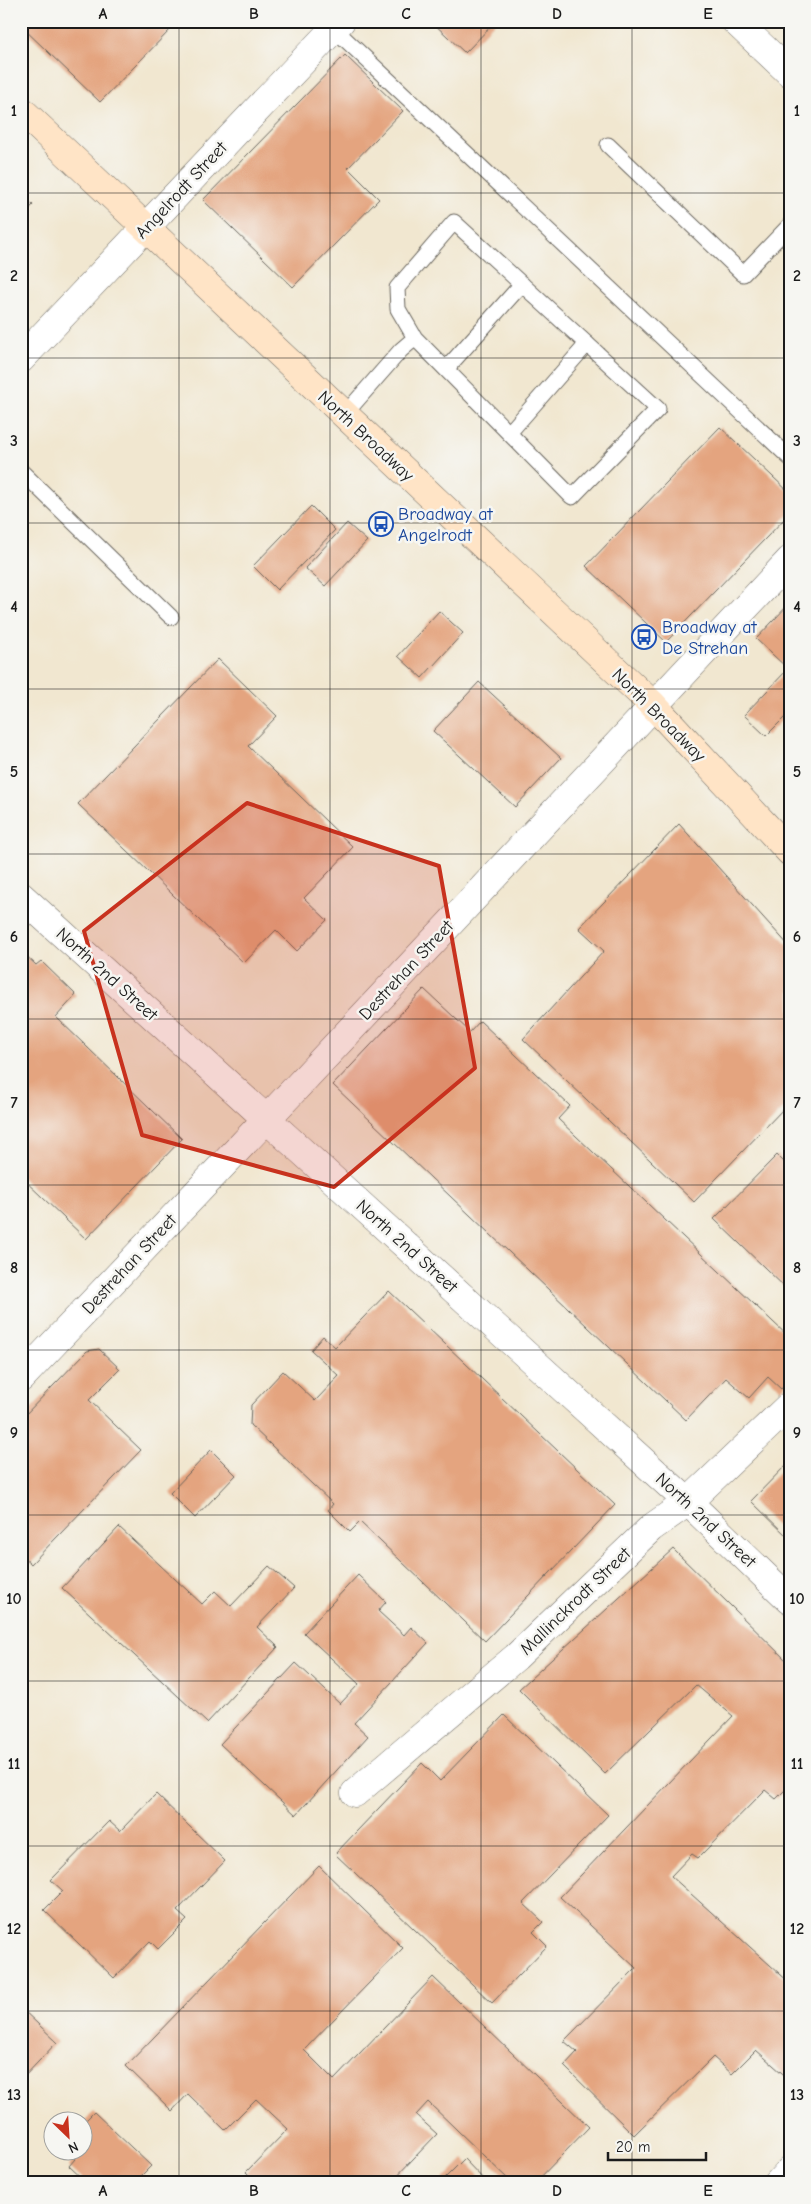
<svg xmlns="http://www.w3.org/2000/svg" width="811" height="2204" font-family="'Comic Neue',sans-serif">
	<rect width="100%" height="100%" fill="#f6f6f2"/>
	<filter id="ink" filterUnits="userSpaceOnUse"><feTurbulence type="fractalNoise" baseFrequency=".02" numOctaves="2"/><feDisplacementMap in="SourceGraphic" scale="10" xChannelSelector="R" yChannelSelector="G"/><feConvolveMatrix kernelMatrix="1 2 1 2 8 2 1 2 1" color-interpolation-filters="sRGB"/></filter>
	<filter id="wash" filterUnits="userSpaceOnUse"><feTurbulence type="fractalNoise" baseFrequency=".0096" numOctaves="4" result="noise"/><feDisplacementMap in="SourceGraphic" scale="20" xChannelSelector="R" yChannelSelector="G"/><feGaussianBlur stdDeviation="1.12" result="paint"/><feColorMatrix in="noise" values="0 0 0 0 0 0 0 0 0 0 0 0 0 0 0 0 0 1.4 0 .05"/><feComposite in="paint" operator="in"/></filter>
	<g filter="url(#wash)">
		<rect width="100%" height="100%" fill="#f1e7d0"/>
		<g id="blocks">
			<g fill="#e4a47f">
				<path d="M 21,21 L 165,21 L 172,28 L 100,102 L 21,26 Z"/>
				<path d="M 431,21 L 496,21 L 465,53 Z"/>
				<path d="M 345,55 L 403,111 L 348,168 L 379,199 L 293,287 L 203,200 Z"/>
				<path d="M 21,194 L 33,205 L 21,218 Z"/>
				<path d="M 720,427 L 790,493 L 790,513 L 666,642 L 586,566 Z"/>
				<path d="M 311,506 L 335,530 L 277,590 L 253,566 Z"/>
				<path d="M 347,523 L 367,541 L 325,586 L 305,568 Z"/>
				<path d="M 790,603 L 790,712 L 766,736 L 744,715 L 788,669 L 756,639 Z"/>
				<path d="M 439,611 L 463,633 L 422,678 L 398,656 Z"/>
				<path d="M 218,659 L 277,716 L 248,746 L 353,847 L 304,898 L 327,920 L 297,951 L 276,930 L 244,963 L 78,804 Z"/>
				<path d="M 479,682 L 561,758 L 515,807 L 433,731 Z"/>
				<path d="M 679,824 L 790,947 L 790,1109 L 786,1106 L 694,1202 L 523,1039 L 604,951 L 579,928 Z"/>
				<path d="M 21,951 L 36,965 L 41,961 L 76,995 L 56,1017 L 182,1139 L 86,1239 L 21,1177 Z"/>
				<path d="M 424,989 L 470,1032 L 480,1021 L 570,1106 L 558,1119 L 790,1338 L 790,1380 L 781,1389 L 768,1377 L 749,1398 L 726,1378 L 686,1420 L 333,1085 Z"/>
				<path d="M 777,1155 L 790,1168 L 790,1292 L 714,1219 Z"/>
				<path d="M 389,1291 L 615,1505 L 485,1641 L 360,1522 L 350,1532 L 328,1510 L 333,1504 L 250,1425 L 251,1405 L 283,1371 L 315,1401 L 339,1376 L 311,1350 L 323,1336 L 335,1347 Z"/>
				<path d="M 99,1349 L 120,1369 L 89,1400 L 141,1450 L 31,1564 L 21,1555 L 21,1419 L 87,1351 Z"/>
				<path d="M 211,1450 L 236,1475 L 195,1518 L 170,1493 Z"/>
				<path d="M 790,1461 L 790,1539 L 751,1501 Z"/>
				<path d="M 119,1527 L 202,1604 L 215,1591 L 231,1606 L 269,1566 L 294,1588 L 257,1627 L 278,1647 L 207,1723 L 62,1588 Z"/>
				<path d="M 673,1549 L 790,1664 L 790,1785 L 776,1799 L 765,1790 L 698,1858 L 692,1854 L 671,1876 L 790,1983 L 790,2080 L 756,2050 L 732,2074 L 713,2057 L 634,2135 L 564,2066 L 577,2052 L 564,2041 L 636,1968 L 560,1897 L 733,1716 L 696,1685 L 605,1774 L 519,1689 Z"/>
				<path d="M 358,1575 L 386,1602 L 378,1611 L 404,1635 L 411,1627 L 428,1643 L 354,1723 L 368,1736 L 296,1815 L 220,1744 L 296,1663 L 340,1704 L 359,1684 L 304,1633 Z"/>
				<path d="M 504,1715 L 608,1815 L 523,1903 L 543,1922 L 533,1932 L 547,1946 L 492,2003 L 335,1854 L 422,1763 L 440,1781 Z"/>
				<path d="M 156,1794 L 225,1861 L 177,1911 L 187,1920 L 158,1949 L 150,1941 L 114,1978 L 44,1910 L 63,1891 L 51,1880 L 109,1821 L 120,1831 Z"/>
				<path d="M 319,1866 L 403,1948 L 304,2050 L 334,2080 L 433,1977 L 589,2127 L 535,2183 L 512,2183 L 428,2102 L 416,2115 L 437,2134 L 390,2183 L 257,2183 L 246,2172 L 288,2129 L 256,2099 L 225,2130 L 188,2094 L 172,2111 L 126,2066 Z"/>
				<path d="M 21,2008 L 57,2042 L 21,2080 Z"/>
				<path d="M 94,2112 L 151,2166 L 134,2183 L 87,2183 L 69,2166 L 75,2159 L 67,2152 L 82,2152 L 82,2124 Z"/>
				<path d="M 464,2159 L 487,2183 L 445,2183 L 443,2180 Z"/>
			</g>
		</g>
	</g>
	<g filter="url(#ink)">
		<use href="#blocks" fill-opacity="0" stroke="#67635b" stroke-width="1"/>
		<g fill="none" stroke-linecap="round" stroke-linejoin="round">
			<defs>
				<g id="lane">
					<path d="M 329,24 L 790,458"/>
					<path d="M 608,145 L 743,274 L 790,225"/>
					<path d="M 446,369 L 522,284"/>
					<path d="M 344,415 L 401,350 L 415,338 L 398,309 L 397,288 L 454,222 L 658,409 L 572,497 L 415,338"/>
					<path d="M 509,433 L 587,344"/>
					<path d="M 21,471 L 171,617"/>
				</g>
				<g id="street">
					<path d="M 735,21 L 790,73"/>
					<path d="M 21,359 L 341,21"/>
					<path d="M 21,896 L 688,1502 L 790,1600"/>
					<path d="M 21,1378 L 294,1090 L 790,560"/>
					<path d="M 355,1793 L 516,1657 L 651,1528 L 688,1502 L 790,1405"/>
					<path d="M 778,2183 L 790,2170"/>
				</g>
				<path id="secondary" d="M 21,110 L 653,705 L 790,852"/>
			</defs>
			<use href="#lane" stroke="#67635b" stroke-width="17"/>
			<use href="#street" stroke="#67635b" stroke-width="29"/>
			<use href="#secondary" stroke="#67635b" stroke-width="29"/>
			<use href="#lane" stroke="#fff" stroke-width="15"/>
			<use href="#street" stroke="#fff" stroke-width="28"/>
			<use href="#secondary" stroke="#ffe4c6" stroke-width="28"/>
		</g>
	</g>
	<path fill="#c8321e" fill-opacity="0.2" stroke="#c8321e" stroke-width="4" stroke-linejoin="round" d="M 247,803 L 439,866 L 475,1068 L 334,1187 L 142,1135 L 84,931 Z"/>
	<path fill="none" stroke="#1c1c1c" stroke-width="1" stroke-opacity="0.55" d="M 179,21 L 179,2183M 330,21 L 330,2183M 481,21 L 481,2183M 632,21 L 632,2183M 21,193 L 790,193M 21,358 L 790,358M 21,523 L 790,523M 21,689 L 790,689M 21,854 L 790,854M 21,1019 L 790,1019M 21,1185 L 790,1185M 21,1350 L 790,1350M 21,1515 L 790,1515M 21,1681 L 790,1681M 21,1846 L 790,1846M 21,2011 L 790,2011"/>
	<defs>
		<symbol id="bus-ring" viewBox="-11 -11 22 22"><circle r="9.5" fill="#f6f6f2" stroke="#1a4fb4" stroke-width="1.5"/><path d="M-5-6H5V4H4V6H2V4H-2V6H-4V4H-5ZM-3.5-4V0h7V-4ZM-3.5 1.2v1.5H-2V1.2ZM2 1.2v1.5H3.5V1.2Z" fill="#1a4fb4"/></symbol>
	</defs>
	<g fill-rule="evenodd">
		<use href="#bus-ring" x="367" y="510" width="28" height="28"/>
		<use href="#bus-ring" x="630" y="623" width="28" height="28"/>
	</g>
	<g text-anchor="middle" stroke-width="5" stroke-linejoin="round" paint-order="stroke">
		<g font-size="18" fill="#1c1c1c" stroke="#f6f6f2">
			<text transform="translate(181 190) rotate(-47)" y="6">Angelrodt Street</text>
			<text transform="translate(366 436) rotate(43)" y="6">North Broadway</text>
			<text transform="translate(659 715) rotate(45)" y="6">North Broadway</text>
			<text transform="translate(406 970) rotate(-47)" y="6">Destrehan Street</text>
			<text transform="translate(107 974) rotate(42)" y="6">North 2nd Street</text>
			<text transform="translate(407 1246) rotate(42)" y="6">North 2nd Street</text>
			<text transform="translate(129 1264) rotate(-47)" y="6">Destrehan Street</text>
			<text transform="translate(706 1520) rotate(43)" y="6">North 2nd Street</text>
			<text transform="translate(575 1601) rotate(-44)" y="6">Mallinckrodt Street</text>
		</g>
		<g font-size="18" fill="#164399" stroke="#f6f6f2" text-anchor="start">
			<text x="398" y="520">Broadway at<tspan x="398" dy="21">Angelrodt</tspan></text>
			<text x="662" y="633">Broadway at<tspan x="662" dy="21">De Strehan</tspan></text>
		</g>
	</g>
	<rect width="811" height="2204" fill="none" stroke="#f6f6f2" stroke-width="55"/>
	<g transform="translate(68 2136) rotate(155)"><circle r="24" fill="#f6f6f2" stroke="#9f9f9c"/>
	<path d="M0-4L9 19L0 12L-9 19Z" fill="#c8321e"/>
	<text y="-8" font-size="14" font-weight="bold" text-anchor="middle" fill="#1c1c1c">N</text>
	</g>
	<path d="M608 2152v8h98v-8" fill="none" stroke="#1c1c1c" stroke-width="2.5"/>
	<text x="616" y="2152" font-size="15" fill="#1c1c1c" stroke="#f6f6f2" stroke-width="4" paint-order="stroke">20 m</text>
	<rect x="28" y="28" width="756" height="2148" fill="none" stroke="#1c1c1c" stroke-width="2"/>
	<g font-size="16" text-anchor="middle" font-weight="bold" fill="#1c1c1c">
		<text x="103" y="19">A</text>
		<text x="254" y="19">B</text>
		<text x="406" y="19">C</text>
		<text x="557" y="19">D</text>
		<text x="708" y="19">E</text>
		<text x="14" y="116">1</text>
		<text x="797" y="116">1</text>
		<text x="14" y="281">2</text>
		<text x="797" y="281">2</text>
		<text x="14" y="446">3</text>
		<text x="797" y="446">3</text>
		<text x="14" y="612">4</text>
		<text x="797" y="612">4</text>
		<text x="14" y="777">5</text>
		<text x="797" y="777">5</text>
		<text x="14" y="942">6</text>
		<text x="797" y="942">6</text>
		<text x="14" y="1108">7</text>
		<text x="797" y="1108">7</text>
		<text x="14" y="1273">8</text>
		<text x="797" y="1273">8</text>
		<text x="14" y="1438">9</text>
		<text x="797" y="1438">9</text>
		<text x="14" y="1604">10</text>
		<text x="797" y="1604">10</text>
		<text x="14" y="1769">11</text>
		<text x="797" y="1769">11</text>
		<text x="14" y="1934">12</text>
		<text x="797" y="1934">12</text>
		<text x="14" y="2100">13</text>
		<text x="797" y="2100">13</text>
		<text x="103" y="2196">A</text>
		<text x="254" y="2196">B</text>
		<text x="406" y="2196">C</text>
		<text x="557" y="2196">D</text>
		<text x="708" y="2196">E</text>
	</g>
</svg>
